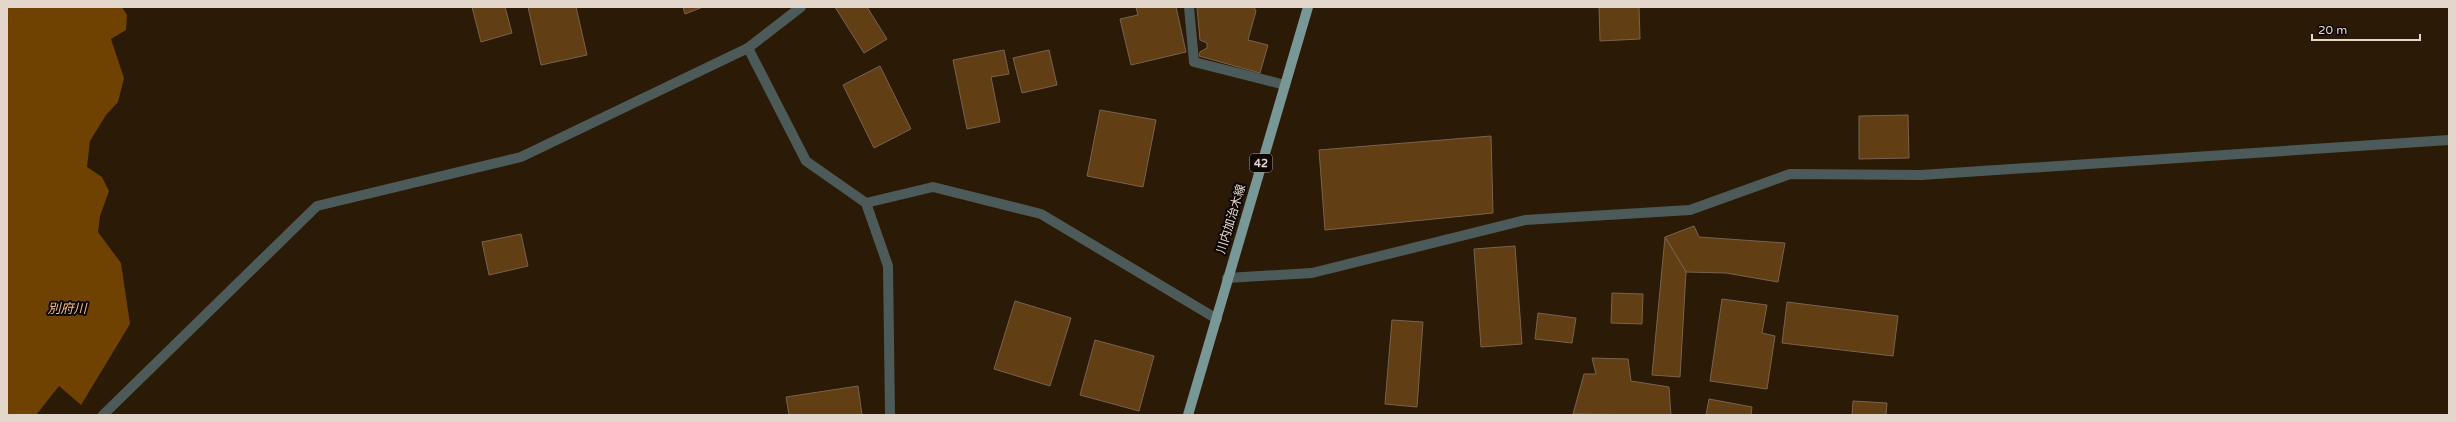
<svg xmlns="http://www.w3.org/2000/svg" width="2456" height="422" font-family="'Varela Round','Noto Sans JP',sans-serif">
	<rect width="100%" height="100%" fill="#2b1a06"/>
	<path fill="#6f4201" d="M 7,7 L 122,7 L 127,15 L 126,30 L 111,39 L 124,78 L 118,102 L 106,115 L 90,141 L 87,167 L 102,177 L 109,191 L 100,216 L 98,232 L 121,263 L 130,324 L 81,405 L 59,386 L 36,415 L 7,415 Z"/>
	<g fill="#613e13" stroke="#79634e">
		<path d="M 472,7 L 505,7 L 512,33 L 481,42 Z"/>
		<path d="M 528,7 L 576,7 L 587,55 L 541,65 Z"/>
		<path d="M 683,7 L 703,7 L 685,14 Z"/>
		<path d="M 835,7 L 867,7 L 887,39 L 864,53 Z"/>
		<path d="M 1136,7 L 1176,7 L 1186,52 L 1131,65 L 1120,19 L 1138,15 Z"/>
		<path d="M 1197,7 L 1254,7 L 1256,11 L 1248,40 L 1268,45 L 1260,73 L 1199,56 L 1200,52 L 1207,48 L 1207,43 L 1200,40 Z"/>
		<path d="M 1599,7 L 1639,7 L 1640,39 L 1600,41 Z"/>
		<path d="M 1004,50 L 1009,74 L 991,77 L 1000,122 L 967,129 L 953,60 Z"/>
		<path d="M 1049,50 L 1057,85 L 1022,93 L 1013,58 Z"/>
		<path d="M 880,66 L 911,129 L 874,148 L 843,85 Z"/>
		<path d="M 1100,110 L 1156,120 L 1143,187 L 1087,176 Z"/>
		<path d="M 1908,115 L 1909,158 L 1859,159 L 1859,116 Z"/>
		<path d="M 1491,136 L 1493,213 L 1325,230 L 1319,150 Z"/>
		<path d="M 1694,226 L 1699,237 L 1785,243 L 1778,282 L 1726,273 L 1686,272 L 1665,237 Z"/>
		<path d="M 521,234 L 528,266 L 489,275 L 482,242 Z"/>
		<path d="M 1665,237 L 1686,272 L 1680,377 L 1652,375 Z"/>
		<path d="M 1515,246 L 1522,344 L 1481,347 L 1474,249 Z"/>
		<path d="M 1612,293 L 1643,294 L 1642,324 L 1611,323 Z"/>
		<path d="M 1722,299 L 1767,305 L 1762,333 L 1775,336 L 1767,389 L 1710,381 Z"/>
		<path d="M 1015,301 L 1071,318 L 1050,386 L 994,369 Z"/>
		<path d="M 1787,302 L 1898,316 L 1893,356 L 1782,343 Z"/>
		<path d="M 1538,313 L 1576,318 L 1572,343 L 1535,339 Z"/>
		<path d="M 1392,320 L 1423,322 L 1417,407 L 1385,404 Z"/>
		<path d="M 1095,340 L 1154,356 L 1139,411 L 1080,395 Z"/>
		<path d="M 1592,358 L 1628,359 L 1631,381 L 1669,387 L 1671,415 L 1573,414 L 1584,374 L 1596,374 Z"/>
		<path d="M 858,386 L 862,415 L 789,415 L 786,397 Z"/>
		<path d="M 1709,399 L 1752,407 L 1751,415 L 1706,415 Z"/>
		<path d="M 1853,401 L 1887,403 L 1886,415 L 1852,415 Z"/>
	</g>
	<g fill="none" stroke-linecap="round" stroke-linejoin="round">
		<g stroke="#4c5b5a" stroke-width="10">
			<path d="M 1189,7 L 1194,62 L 1285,85"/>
			<path d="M 748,48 L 801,7"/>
			<path d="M 866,203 L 933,187 L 1041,214 L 1217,319"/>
			<path d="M 1227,278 L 1312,273 L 1525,220 L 1690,210 L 1790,174 L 1921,175 L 2449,140"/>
			<path d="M 103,415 L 317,206 L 521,157 L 748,48 L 806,161 L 866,203 L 888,266 L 890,415"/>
		</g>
		<path stroke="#789897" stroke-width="10" d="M 1188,415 L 1308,7"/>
	</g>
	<g text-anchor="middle" stroke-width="4" stroke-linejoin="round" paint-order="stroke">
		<rect fill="#0e0602" stroke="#a3988f" stroke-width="1" x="1250" y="154" width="22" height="18" rx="3"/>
		<g font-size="11" font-weight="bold" fill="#e3d7cb">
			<text x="1261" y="167">42</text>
		</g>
		<g font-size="12" fill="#e3d7cb" stroke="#0e0602">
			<text transform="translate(1231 219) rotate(-73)" y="4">川内加治木線</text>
		</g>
		<g font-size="13" font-style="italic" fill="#f5bd83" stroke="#0e0602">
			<text x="67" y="313">別府川</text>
		</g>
	</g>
	<rect width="2456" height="422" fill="none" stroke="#e3d7cb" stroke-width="16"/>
	<path d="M2312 34v6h108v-6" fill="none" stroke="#e3d7cb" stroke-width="2"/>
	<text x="2318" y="34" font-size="12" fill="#e3d7cb" stroke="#0e0602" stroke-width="3" paint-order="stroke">20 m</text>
</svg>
